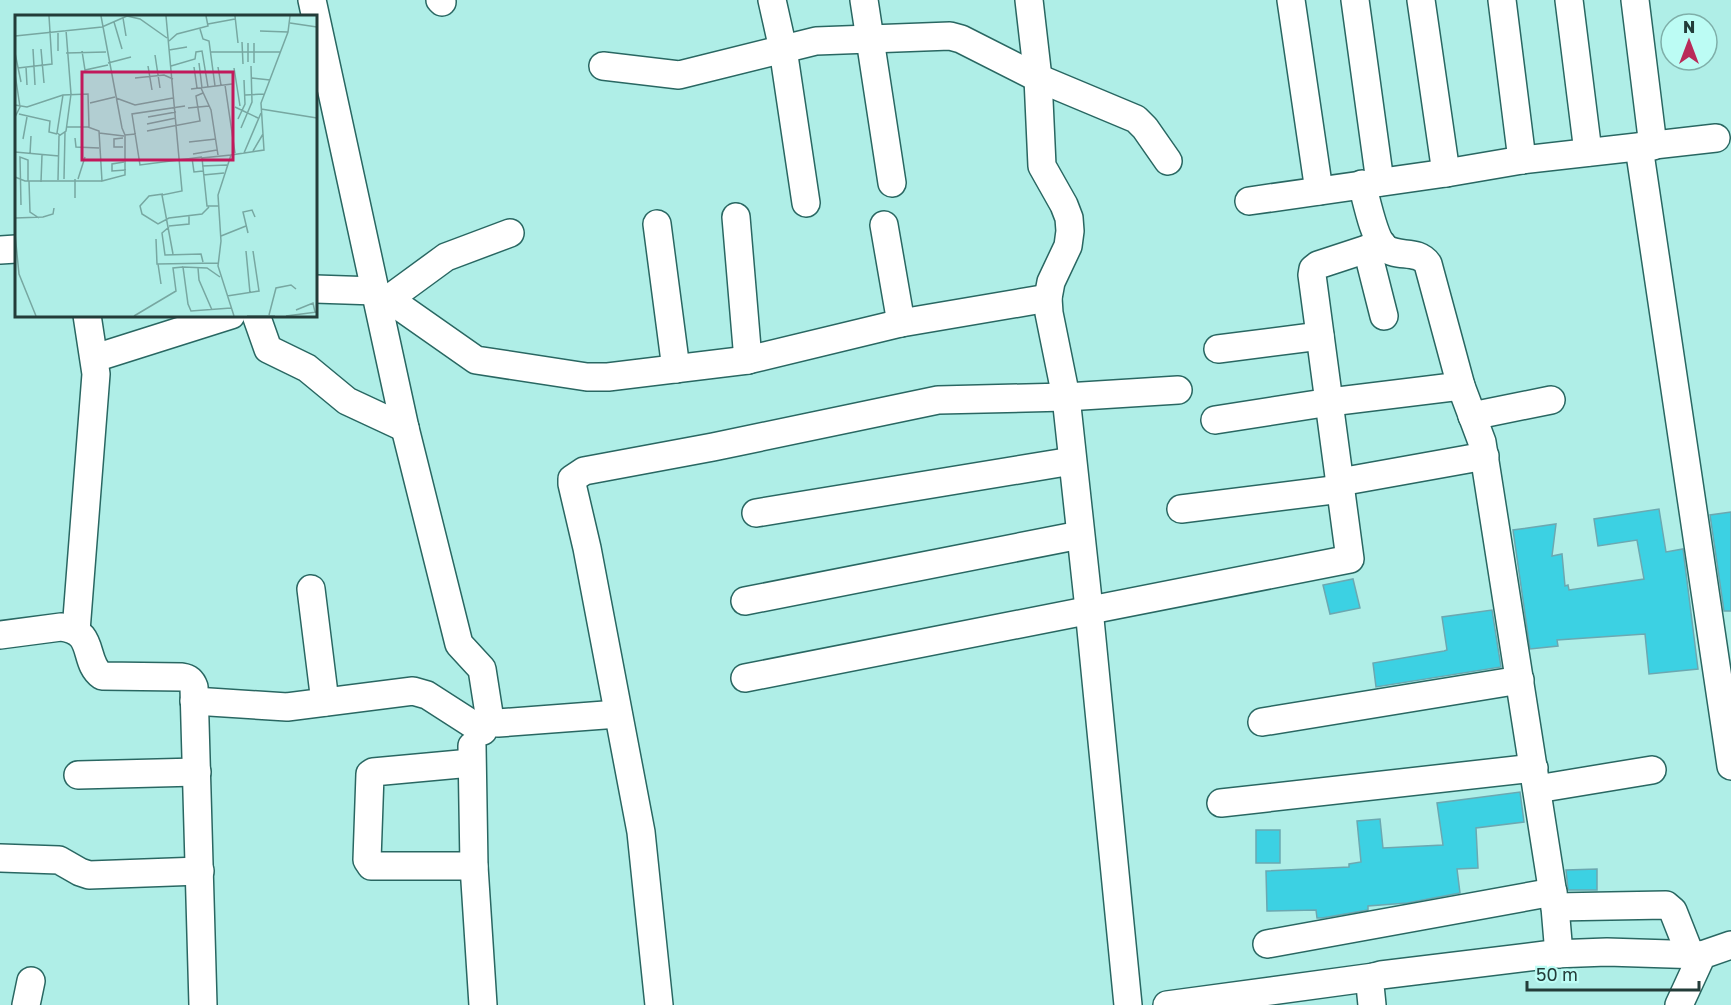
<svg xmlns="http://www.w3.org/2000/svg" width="1731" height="1005" font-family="'Golos Text',sans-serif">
	<rect width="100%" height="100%" fill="#afeee7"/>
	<g fill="#3cd1e3" stroke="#6ba8b1" stroke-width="1.5">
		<path d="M 1659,509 L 1666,552 L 1683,549 L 1698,669 L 1649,674 L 1645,634 L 1557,640 L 1558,646 L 1530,649 L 1513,530 L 1556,524 L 1552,556 L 1562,554 L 1565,586 L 1568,585 L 1569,590 L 1644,579 L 1637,540 L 1598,546 L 1594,519 Z"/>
		<path d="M 1731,512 L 1731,611 L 1724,611 L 1710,515 Z"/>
		<path d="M 1353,579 L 1360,608 L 1330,614 L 1323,585 Z"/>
		<path d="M 1492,610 L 1501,667 L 1376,687 L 1373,663 L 1444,651 L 1447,650 L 1442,617 Z"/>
		<path d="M 1520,792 L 1524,822 L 1476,828 L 1478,868 L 1457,869 L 1460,893 L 1407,903 L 1368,906 L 1368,910 L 1322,918 L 1317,918 L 1316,910 L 1267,911 L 1266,871 L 1349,867 L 1349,864 L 1361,862 L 1357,821 L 1380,819 L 1383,848 L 1443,845 L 1437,803 Z"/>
		<rect x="1256" y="830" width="24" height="33"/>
		<path d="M 1597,869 L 1597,890 L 1568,890 L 1566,870 Z"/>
	</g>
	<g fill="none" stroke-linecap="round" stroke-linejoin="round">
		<defs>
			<g id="minor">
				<path d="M 312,0 L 405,428 L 459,644 L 482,669 L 490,720 L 498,723 L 618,714"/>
				<path d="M 440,0 L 442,2"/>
				<path d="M 772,0 L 783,49 L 806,203"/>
				<path d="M 864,0 L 892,183"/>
				<path d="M 1029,0 L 1038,78 L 1042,166 L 1064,205 L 1069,218 L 1070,231 L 1068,246 L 1051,282 L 1048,298 L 1049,313 L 1066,397 L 1089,609 L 1128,1005"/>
				<path d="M 1291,0 L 1319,191"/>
				<path d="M 1355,0 L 1380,182"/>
				<path d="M 1421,0 L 1446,173"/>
				<path d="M 1502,0 L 1522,160"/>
				<path d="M 1569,0 L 1588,152"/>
				<path d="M 1635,0 L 1653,146"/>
				<path d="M 603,66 L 679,75 L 816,41 L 950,36 L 961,39 L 1038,78 L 1136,119 L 1145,128 L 1168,161"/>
				<path d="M 1639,147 L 1731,766"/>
				<path d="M 1362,184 C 1366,198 1374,239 1385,248 C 1398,258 1418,249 1428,264 L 1461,386 L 1482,442 L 1555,907 L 1559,954"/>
				<path d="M 1249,201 L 1446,173 L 1522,160 L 1716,138"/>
				<path d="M 736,217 L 748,360"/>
				<path d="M 657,224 L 676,369"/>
				<path d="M 884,225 L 901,323"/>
				<path d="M 1367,249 L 1384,316"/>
				<path d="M 0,250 L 16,249"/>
				<path d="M 315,289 L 376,291"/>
				<path d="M 389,299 L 476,360 L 587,377 L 608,377 L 748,360 L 901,323 L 1048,298"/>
				<path d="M 379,306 L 446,257 L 510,233"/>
				<path d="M 256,315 L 268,349 L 307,368 L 347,401 L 405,428"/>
				<path d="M 1218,349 L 1320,336"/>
				<path d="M 95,358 L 231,315"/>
				<path d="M 1472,416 L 1551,400"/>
				<path d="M 1215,420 L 1330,402 L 1461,386"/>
				<path d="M 1340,482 L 1485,456"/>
				<path d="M 1181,509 L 1341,489"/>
				<path d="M 756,513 L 1072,461"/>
				<path d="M 311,589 L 325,702"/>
				<path d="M 745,601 L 1080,535"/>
				<path d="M 76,631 L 96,374 L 87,315"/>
				<path d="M 0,635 L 61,627 C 97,631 82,662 102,676 L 182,677 C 189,678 192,681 194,687 L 203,1005"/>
				<path d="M 745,678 L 1350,559 L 1312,275 L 1313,269 L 1318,265 L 1382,244"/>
				<path d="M 194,701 L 287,707 L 413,691 L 427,695 L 483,731"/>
				<path d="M 1262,722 L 1520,680"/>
				<path d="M 472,746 L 474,866 L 483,1005"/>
				<path d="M 471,763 L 373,772 L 370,774 L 367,860 L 371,866 L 474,866"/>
				<path d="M 78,775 L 197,772"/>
				<path d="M 1537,789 L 1652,770"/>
				<path d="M 1221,803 L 1534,768"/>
				<path d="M 0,858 L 59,860 L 80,872 L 89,875 L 200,871"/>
				<path d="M 1555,907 L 1666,905 L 1673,911 L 1690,954"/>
				<path d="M 1267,944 L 1553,892"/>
				<path d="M 26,1005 L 31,981"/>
				<path d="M 659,1005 L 641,832 L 587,548 L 572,484 L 572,479 L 584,471 L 713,447 L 938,400 L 1066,397 L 1178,390"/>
				<path d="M 1167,1005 L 1374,977"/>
				<path d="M 1372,1005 L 1370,985 L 1374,977 L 1381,975 L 1553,954 L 1607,952 L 1702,955"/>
				<path d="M 1679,1005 L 1702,955 L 1731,945"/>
			</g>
		</defs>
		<use href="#minor" stroke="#296762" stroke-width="30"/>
		<use href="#minor" stroke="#fff" stroke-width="27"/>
	</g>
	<g transform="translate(15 15)">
		<rect width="302" height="302" fill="#afeee7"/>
		<path fill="none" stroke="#77a7a1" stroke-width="1.5" d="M 86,1 L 107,113 L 110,120 L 121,119M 112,1 L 125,4 L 152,23M 151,1 L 167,176 L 147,180 L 158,239M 220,1 L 223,28M 108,3 L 111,21M 99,7 L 107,34M 275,8 L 302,12M 193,9 L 220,4M 185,14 L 188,24 L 194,26 L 200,71M 245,16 L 273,17M 0,21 L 87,12 L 112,1M 154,26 L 162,19 L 193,11 L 191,1M 227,27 L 228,49M 233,28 L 233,47M 18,34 L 20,70M 26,34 L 29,68M 154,35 L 172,32M 43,36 L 43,16M 67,36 L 70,55 L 93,50M 196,37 L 265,37M 0,38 L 6,67M 51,38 L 91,37M 140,40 L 145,73M 93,48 L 116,42M 184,48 L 187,73M 239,48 L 239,28M 133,51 L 137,75M 156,51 L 180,44 L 181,37 L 187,36 L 193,72M 11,52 L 12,70M 179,52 L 182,73M 203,52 L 206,70M 3,53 L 37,49 L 34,1M 219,53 L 225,91M 0,59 L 5,92 L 0,102M 120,63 L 149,60 L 158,64M 237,63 L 255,65M 210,70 L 220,138M 186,73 L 196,95 L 203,140M 176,74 L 217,69M 230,80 L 249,79M 101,83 L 120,90 L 158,83M 75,88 L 100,82M 0,90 L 12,92 L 48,80M 170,91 L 117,99 L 125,150 L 187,142M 220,92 L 243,103M 173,93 L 194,91M 246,94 L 302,103M 4,99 L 35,106 L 34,117 L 42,119M 133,102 L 161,97M 223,104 L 230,89 L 229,65M 132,109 L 161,103M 52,112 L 73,112 L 84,116 L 87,166 L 110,160 L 110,120M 226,113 L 237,87 L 236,51M 132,116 L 185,106 L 181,81 L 188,78M 84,118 L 109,121M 45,120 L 42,118 L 48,80 L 73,79 L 74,112M 60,123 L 61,132 L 84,133M 108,123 L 99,124 L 99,132 L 108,132M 8,124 L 12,102M 174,127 L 201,124M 238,136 L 248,119M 0,137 L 44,141M 229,138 L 246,98M 15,139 L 16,121M 178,139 L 202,135M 177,143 L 179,157 L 188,156M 109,147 L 97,149 L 97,156 L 111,155M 187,151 L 212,150M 188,160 L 209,158M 0,162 L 10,166 L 87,166M 49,164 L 50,117M 63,164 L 70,142M 43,165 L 44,121 L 51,116 L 56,79 L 51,15M 14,166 L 15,197 L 24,203M 26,167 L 27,140M 148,179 L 134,181 L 125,191 L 127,199 L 143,209 L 154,203 L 187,199 L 194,192M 60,183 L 60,164M 6,190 L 5,142 L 13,145 L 13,166M 203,191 L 192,191 L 187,143 L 216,140M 0,203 L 28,202 L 38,199 L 39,193M 154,211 L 174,209 L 174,201M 154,212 L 147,218 L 150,240 L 186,239 L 188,247M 233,218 L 228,197 L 237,195 L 240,202M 0,219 L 4,259 L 21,301M 206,221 L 231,211M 141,224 L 142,249 L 203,248M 231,236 L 235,278M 143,249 L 146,269M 183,253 L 184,265 L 197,295M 205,262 L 192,253 L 168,252 L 173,289 L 176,296 L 216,293M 212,281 L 244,276 L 238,236M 281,295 L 298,288 L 300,297M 254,300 L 261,273 L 276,270 L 281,274M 119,301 L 161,276 L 158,253 L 168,252M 219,301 L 203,251 L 206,226 L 203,180 L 216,140 L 249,135 L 246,88 L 273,17 L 275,1M 232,301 L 260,301M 271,301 L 302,297"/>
		<path fill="#c2185b" fill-opacity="0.15" stroke="#c2185b" stroke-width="3" d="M 67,57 L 218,57 L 218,145 L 67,145 Z"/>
		<rect width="302" height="302" fill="none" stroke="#233c39" stroke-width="3"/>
	</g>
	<g transform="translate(1689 42)"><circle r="28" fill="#bcfcf4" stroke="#7fafa9" stroke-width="1.5"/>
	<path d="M0-4.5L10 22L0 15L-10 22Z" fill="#b92a58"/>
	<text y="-9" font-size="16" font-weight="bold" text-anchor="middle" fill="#233c39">N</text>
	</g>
	<path d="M1527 981v9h172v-9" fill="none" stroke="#233c39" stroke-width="3"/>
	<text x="1536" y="981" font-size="18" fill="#233c39" stroke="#bcfcf4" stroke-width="4.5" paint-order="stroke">50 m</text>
</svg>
